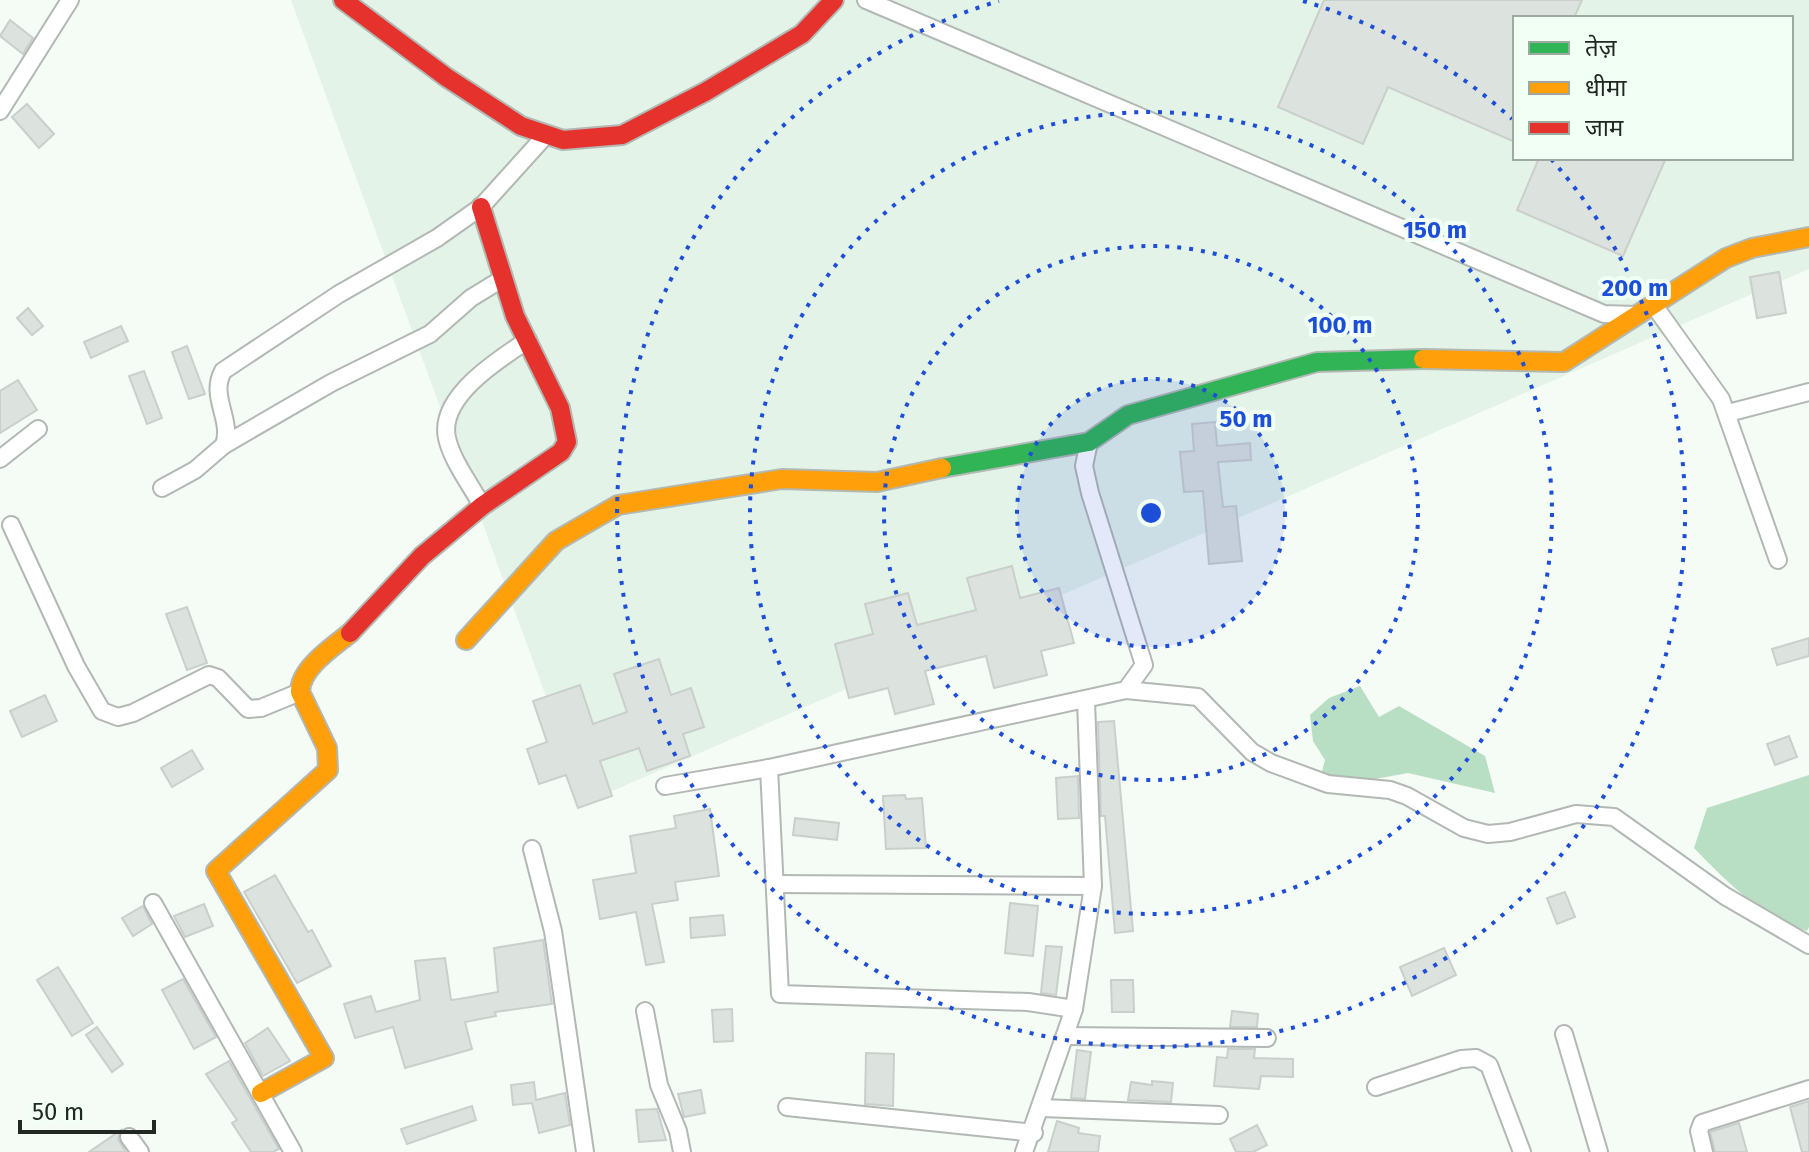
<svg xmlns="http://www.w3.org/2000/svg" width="1809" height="1152" font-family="'Fira Sans','Noto Sans Devanagari',sans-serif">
	<rect width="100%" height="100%" fill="#f5fcf6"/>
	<path fill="#e4f3e7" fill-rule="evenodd" d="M 291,0 L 1809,0 L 1809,269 L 585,803 ZM 1515,18 L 1791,18 L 1791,158 L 1515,158 Z"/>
	<g fill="#b8dec3">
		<path d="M 1360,686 L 1379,717 L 1399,706 L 1485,756 L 1495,793 L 1408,773 L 1364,781 L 1321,775 L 1325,760 L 1313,741 L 1310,715 L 1329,698 Z"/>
		<path d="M 1809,775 L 1809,927 L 1807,931 C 1759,915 1728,883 1694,848 L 1707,808 Z"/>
	</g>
	<g fill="#dce2dd" stroke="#cacfcb" stroke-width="2">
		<path d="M 1324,0 L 1582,0 L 1574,18 L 1515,18 L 1515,142 L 1388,87 L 1363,144 L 1278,107 Z"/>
		<path d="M 10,20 L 33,38 L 23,54 L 0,36 Z"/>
		<path d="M 27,104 L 54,134 L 39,148 L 12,117 Z"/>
		<path d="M 1539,158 L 1666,158 L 1623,256 L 1517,210 Z"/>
		<path d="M 1779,272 L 1786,313 L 1757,318 L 1750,277 Z"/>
		<path d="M 28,308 L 43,326 L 32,335 L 17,318 Z"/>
		<path d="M 121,326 L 128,341 L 91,358 L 84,342 Z"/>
		<path d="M 187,346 L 205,394 L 189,399 L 172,352 Z"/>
		<path d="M 144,371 L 162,418 L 147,424 L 129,376 Z"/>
		<path d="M 18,380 L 37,410 L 0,433 L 0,391 Z"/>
		<path d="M 1215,422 L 1217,446 L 1250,443 L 1251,460 L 1218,462 L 1223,507 L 1236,506 L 1242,561 L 1209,564 L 1203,491 L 1184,492 L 1180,452 L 1194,451 L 1192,424 Z"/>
		<path d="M 1012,566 L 1020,598 L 1059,588 L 1074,643 L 1041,651 L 1047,675 L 994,688 L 986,656 L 925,671 L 934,704 L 895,714 L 888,688 L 849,698 L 835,644 L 873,634 L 865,604 L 908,593 L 917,625 L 976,610 L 967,578 Z"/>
		<path d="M 187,607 L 207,663 L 187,670 L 166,614 Z"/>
		<path d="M 1809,638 L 1809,656 L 1777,665 L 1772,649 Z"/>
		<path d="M 659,659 L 671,695 L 691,688 L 704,727 L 683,734 L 690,756 L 647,771 L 639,748 L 600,761 L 612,796 L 578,808 L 566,775 L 539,784 L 527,749 L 547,742 L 533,701 L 580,685 L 593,724 L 627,712 L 614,674 Z"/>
		<path d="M 45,695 L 57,721 L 22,737 L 10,711 Z"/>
		<path d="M 1114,721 L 1133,931 L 1115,933 L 1105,816 L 1101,816 L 1098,722 Z"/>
		<path d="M 1789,736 L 1797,757 L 1775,765 L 1767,744 Z"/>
		<path d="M 192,750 L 203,769 L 172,787 L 161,768 Z"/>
		<path d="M 1078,776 L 1079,818 L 1058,819 L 1056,778 Z"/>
		<path d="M 905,795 L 906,799 L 922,798 L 926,848 L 886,849 L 883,796 Z"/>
		<path d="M 710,809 L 719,876 L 675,882 L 678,900 L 652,904 L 664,962 L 646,965 L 636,912 L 600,919 L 593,880 L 636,873 L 630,836 L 676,828 L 674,816 Z"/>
		<path d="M 795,818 L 839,823 L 837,840 L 793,835 Z"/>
		<path d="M 275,875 L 308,932 L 312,930 L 331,966 L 297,983 L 244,892 Z"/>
		<path d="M 1565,892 L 1575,917 L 1557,924 L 1547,898 Z"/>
		<path d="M 1010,903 L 1038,906 L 1033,956 L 1005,953 Z"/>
		<path d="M 204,904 L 213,926 L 185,937 L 174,916 Z"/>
		<path d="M 143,906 L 152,924 L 133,936 L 122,918 Z"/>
		<path d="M 723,915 L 725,935 L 691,938 L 690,918 Z"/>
		<path d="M 543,940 L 552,1004 L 495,1012 L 496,1016 L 465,1022 L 472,1049 L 405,1068 L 393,1027 L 355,1038 L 344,1004 L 371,996 L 376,1012 L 420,1000 L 415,961 L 445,958 L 451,1000 L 459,999 L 498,992 L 494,948 Z"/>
		<path d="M 1046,946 L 1062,947 L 1056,995 L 1041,993 Z"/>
		<path d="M 1444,948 L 1456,975 L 1412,996 L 1400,967 Z"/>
		<path d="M 58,967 L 93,1023 L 72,1036 L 37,980 Z"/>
		<path d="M 183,979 L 216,1037 L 194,1049 L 162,990 Z"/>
		<path d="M 1111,980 L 1133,980 L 1134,1012 L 1112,1012 Z"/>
		<path d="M 732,1009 L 733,1041 L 714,1042 L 712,1010 Z"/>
		<path d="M 1232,1011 L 1258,1014 L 1257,1027 L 1230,1027 Z"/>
		<path d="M 97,1027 L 123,1064 L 112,1072 L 86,1035 Z"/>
		<path d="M 268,1028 L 290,1061 L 263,1076 L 245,1043 Z"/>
		<path d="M 1228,1049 L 1255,1049 L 1254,1058 L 1293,1059 L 1293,1077 L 1261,1076 L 1259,1089 L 1214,1086 L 1217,1057 L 1227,1058 Z"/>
		<path d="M 1077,1050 L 1091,1052 L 1085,1099 L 1071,1098 Z"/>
		<path d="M 866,1053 L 894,1054 L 893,1106 L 865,1104 Z"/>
		<path d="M 229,1061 L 279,1149 L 273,1152 L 251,1152 L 232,1123 L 237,1120 L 206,1074 Z"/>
		<path d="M 1152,1081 L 1173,1083 L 1171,1102 L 1128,1100 L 1131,1082 L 1152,1085 Z"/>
		<path d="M 534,1082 L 536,1100 L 565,1093 L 570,1125 L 539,1133 L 532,1103 L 513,1105 L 511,1085 Z"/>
		<path d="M 701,1090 L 705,1113 L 684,1117 L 678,1094 Z"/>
		<path d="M 1809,1101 L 1809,1152 L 1802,1152 L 1790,1107 Z"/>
		<path d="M 472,1106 L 476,1120 L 407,1144 L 401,1129 Z"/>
		<path d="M 657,1109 L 666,1140 L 639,1142 L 636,1110 Z"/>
		<path d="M 1057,1121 L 1079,1128 L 1078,1133 L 1100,1136 L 1098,1152 L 1048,1152 Z"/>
		<path d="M 1739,1123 L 1747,1152 L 1715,1152 L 1710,1132 Z"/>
		<path d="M 1257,1125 L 1267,1145 L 1253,1152 L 1236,1152 L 1230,1139 Z"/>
		<path d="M 121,1130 L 118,1139 L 126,1152 L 89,1152 Z"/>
	</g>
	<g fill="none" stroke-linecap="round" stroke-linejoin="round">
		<defs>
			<g id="street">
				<path d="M 866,0 L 1604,314 L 1636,315"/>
				<path d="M 0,111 L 70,0"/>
				<path d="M 1653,304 L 1721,399 L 1778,560"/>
				<path d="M 1728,413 L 1809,392"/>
				<path d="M 224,445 L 331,383 L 430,334 L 471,298 L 502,279"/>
				<path d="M 0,459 L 38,429"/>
				<path d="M 162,488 L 195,470 L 224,445 C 233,419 209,397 223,371 L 339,294 L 437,238 L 481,207 L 546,135"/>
				<path d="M 482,506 C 471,485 452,461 447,438 C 438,397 499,359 528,340"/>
				<path d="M 11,525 L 76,666 L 102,711 L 118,717 L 133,713 L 209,675 L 218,678 L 248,709 L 261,708 L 300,692"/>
				<path d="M 1126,690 L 1198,697 L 1252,752 L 1271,763 L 1328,784 L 1390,790 L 1407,796 L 1464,828 L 1488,834 L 1510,832 L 1576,814 L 1614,817 L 1725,896 L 1809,945"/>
				<path d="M 769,768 L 780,994 L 1028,1002 L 1074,1009"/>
				<path d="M 665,786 L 769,768 L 1126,690 L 1144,665 L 1090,493 L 1084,466 L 1089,442"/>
				<path d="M 532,849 L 553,931 L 585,1152"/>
				<path d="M 775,884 L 1093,886"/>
				<path d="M 153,903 L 293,1152"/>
				<path d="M 645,1011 L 659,1085 L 678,1131 L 682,1152"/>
				<path d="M 1564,1034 L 1599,1152"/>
				<path d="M 1065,1036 L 1267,1038"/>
				<path d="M 1376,1087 L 1461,1059 L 1476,1058 L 1489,1065 L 1522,1152"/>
				<path d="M 787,1107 L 1034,1133"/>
				<path d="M 1042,1108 L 1219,1115"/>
				<path d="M 129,1137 L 140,1152"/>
				<path d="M 1024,1152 L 1074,1009 L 1093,886 L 1086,701"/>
				<path d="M 1704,1152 L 1699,1131 L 1702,1123 L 1809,1089"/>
			</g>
			<path id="fast" d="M 942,468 L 1089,442 L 1128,415 L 1317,362 L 1423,359"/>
			<g id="slow">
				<path d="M 1423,359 L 1564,362 L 1726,258 L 1752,248 L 1809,237"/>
				<path d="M 466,640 L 556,541 L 618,505 L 782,479 L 877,482 L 942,468"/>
				<path d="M 261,1093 L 324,1058 L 216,871 L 328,770 L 327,748 L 300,692 C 300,668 333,647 350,633"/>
			</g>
			<g id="jam">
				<path d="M 343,0 L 446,77 L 521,126 L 563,140 L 622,135 L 705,92 L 802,34 L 834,0"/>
				<path d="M 350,633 L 422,556 L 482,506 L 561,452 L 567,442 L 560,408 L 515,316 L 481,207"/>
			</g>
		</defs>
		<use href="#street" stroke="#b2b8b3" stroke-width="20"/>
		<use href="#fast" stroke="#b2b8b3" stroke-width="22"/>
		<use href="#slow" stroke="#b2b8b3" stroke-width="22"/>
		<use href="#jam" stroke="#b2b8b3" stroke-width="22"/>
		<use href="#street" stroke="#fefffe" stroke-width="16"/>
		<use href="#fast" stroke="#30b455" stroke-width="18"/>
		<use href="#slow" stroke="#ff9f0a" stroke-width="18"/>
		<use href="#jam" stroke="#e5322d" stroke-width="18"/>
	</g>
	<circle cx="1151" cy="513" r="134" fill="#1d4ed8" fill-opacity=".12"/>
	<g fill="none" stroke="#1d4ed8" stroke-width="4" stroke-dasharray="4 8">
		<circle cx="1151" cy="513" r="134"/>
		<circle cx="1151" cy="513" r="267"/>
		<circle cx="1151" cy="513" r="401"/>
		<path d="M1303 1A534 534 0 0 1 1512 119M1551 159A534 534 0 1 1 999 1"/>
	</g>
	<circle cx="1151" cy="513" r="12" fill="#1d4ed8" stroke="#f2fff5" stroke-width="4"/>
	<g font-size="24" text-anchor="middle" font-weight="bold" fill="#1d4ed8" stroke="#f2fff5" stroke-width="8" stroke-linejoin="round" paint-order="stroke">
		<text x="1435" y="238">150 m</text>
		<text x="1635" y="296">200 m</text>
		<text x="1340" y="333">100 m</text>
		<text x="1246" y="427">50 m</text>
	</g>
	<rect x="1513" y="16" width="280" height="144" fill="#f2fff5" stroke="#9ea9a1" stroke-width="2"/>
	<rect x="1529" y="42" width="40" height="12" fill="#30b455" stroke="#9ea9a1" stroke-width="2"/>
	<text x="1585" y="56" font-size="24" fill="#212723">तेज़</text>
	<rect x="1529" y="82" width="40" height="12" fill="#ff9f0a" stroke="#9ea9a1" stroke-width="2"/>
	<text x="1585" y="96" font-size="24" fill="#212723">धीमा</text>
	<rect x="1529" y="122" width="40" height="12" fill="#e5322d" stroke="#9ea9a1" stroke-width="2"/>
	<text x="1585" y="136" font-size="24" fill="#212723">जाम</text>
	<path d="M20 1120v12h134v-12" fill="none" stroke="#212723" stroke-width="4"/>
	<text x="32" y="1120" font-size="24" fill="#212723" stroke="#f2fff5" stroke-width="6" paint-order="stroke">50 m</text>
</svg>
